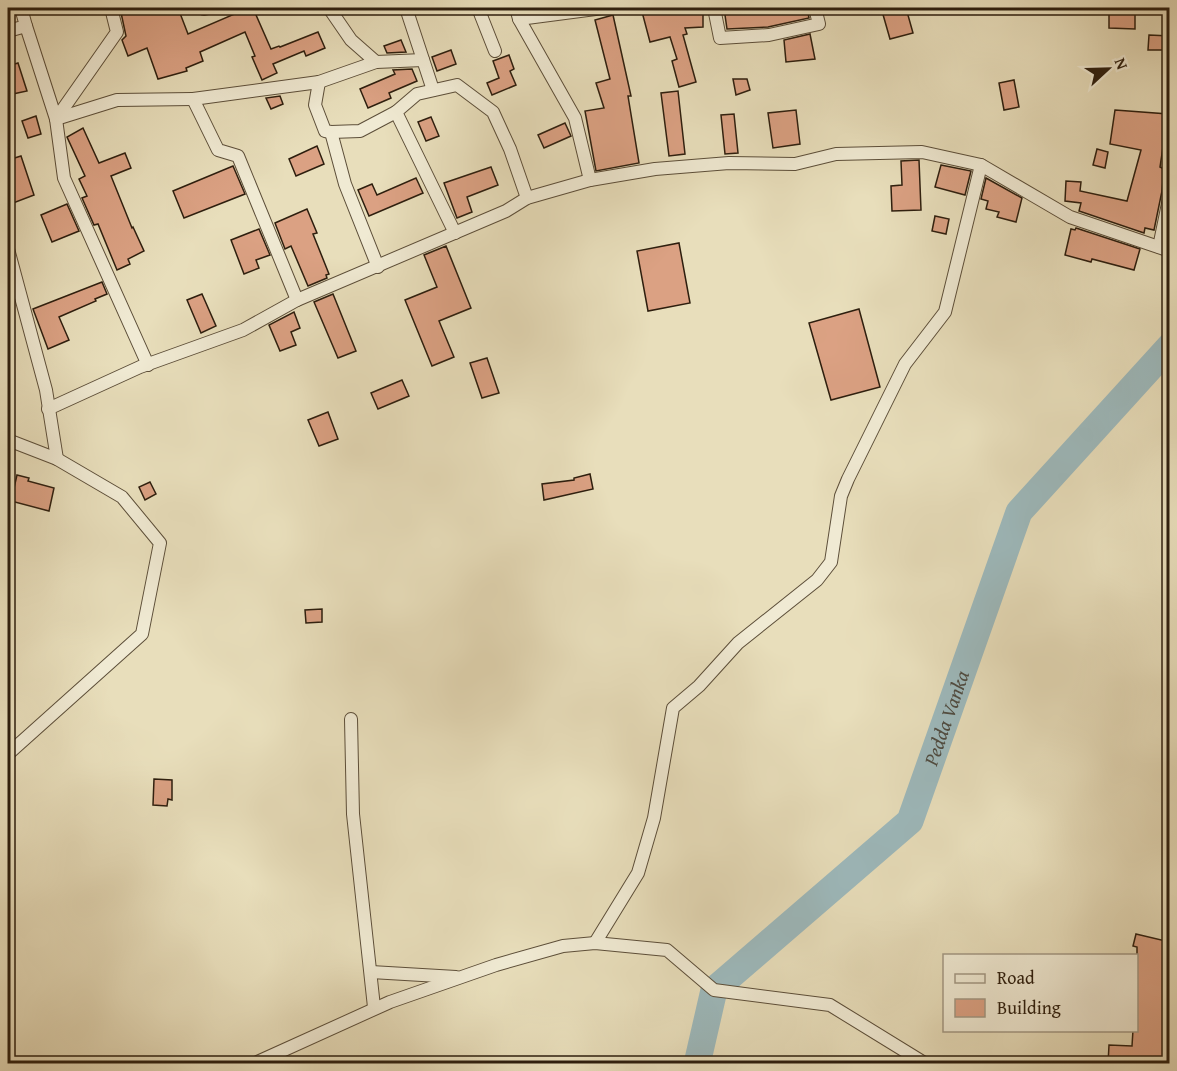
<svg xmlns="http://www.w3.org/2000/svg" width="1177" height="1071" font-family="'Gentium Book Plus',serif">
	<rect width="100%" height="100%" fill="#e8debb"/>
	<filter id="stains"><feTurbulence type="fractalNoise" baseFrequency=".00333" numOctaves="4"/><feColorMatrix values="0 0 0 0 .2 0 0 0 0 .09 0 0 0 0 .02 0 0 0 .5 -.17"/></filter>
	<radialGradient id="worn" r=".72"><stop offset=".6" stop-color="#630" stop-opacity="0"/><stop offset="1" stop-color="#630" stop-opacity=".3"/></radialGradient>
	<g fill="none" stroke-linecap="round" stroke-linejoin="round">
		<path stroke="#9db9bc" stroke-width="27" id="s1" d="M 697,1064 L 714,990 L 910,821 L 1019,512 L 1170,346"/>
	</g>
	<g fill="#dba183" stroke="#2d1e0e" stroke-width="1.5">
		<path d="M 120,8 L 178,8 L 188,34 L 237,13 L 234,8 L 253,8 L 271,49 L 279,46 L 280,47 L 318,32 L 325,48 L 306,56 L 304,51 L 273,64 L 277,73 L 262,80 L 252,57 L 255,56 L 245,32 L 200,52 L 203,61 L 186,68 L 187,71 L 158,79 L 147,48 L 128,56 L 122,40 L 126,36 Z"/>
		<path d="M 641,8 L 676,8 L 678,14 L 703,12 L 703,27 L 685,28 L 687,34 L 683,35 L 696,82 L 679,87 L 672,61 L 677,59 L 670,37 L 650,42 Z"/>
		<path d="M 724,8 L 807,8 L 809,18 L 768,27 L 727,29 Z"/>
		<path d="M 894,8 L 906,8 L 913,33 L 890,39 L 882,11 Z"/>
		<path d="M 1109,8 L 1135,8 L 1135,29 L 1109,28 Z"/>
		<path d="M 613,15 L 631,96 L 628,96 L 639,163 L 596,171 L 585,111 L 604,108 L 596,83 L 610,79 L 595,20 Z"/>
		<path d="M 810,34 L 815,59 L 786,62 L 784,40 Z"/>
		<path d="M 1149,35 L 1170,36 L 1170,50 L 1148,50 Z"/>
		<path d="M 401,40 L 406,52 L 387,53 L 384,46 Z"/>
		<path d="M 451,50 L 456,64 L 437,71 L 432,57 Z"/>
		<path d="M 509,55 L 514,69 L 510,71 L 516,85 L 492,95 L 487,83 L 499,78 L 493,61 Z"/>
		<path d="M 18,63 L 27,91 L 8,95 L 8,66 Z"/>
		<path d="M 412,69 L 417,81 L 389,93 L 391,98 L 368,108 L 360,89 L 395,74 L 393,70 Z"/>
		<path d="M 733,79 L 747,79 L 750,90 L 736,95 Z"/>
		<path d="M 1014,80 L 1019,107 L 1004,110 L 999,83 Z"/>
		<path d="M 678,91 L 685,154 L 669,156 L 661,93 Z"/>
		<path d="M 280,96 L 283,104 L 271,109 L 266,98 Z"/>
		<path d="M 796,110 L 800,144 L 773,148 L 768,113 Z"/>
		<path d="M 1115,110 L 1168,114 L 1160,167 L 1164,169 L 1162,191 L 1154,230 L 1145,228 L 1144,233 L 1079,211 L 1081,203 L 1065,201 L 1066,181 L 1081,182 L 1080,191 L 1127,201 L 1141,150 L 1110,144 Z"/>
		<path d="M 734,114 L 738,153 L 725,154 L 721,115 Z"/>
		<path d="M 36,116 L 41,134 L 28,138 L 22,121 Z"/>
		<path d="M 431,117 L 439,136 L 426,141 L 418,122 Z"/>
		<path d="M 565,123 L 571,136 L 544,148 L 538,135 Z"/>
		<path d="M 83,128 L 99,163 L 125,153 L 131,168 L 111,176 L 132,228 L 133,227 L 144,251 L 128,259 L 130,264 L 117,270 L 98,224 L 94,225 L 82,198 L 87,196 L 79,179 L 85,176 L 67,137 Z"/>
		<path d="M 317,146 L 324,164 L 296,176 L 289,159 Z"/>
		<path d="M 1097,149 L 1108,152 L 1105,168 L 1093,165 Z"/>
		<path d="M 21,156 L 34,195 L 8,205 L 8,160 Z"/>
		<path d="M 919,160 L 921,210 L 892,211 L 891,186 L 902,185 L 901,161 Z"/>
		<path d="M 941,165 L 971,171 L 965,195 L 935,187 Z"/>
		<path d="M 233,166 L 245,194 L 184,218 L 173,191 Z"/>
		<path d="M 491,167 L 498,185 L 467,197 L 472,212 L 457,218 L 444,183 Z"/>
		<path d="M 416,178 L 423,193 L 369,216 L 358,190 L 372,184 L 377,195 Z"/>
		<path d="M 986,178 L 1022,198 L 1016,222 L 997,217 L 999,212 L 986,209 L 988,201 L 981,199 Z"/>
		<path d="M 67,204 L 79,231 L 52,242 L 41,215 Z"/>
		<path d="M 307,209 L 317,233 L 313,234 L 329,274 L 326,275 L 327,278 L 308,286 L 291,246 L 285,249 L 275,223 Z"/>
		<path d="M 935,216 L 949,219 L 946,234 L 932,231 Z"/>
		<path d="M 1076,228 L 1140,249 L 1134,270 L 1092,259 L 1091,262 L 1065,255 L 1071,229 L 1075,230 Z"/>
		<path d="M 259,229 L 270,255 L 256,260 L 259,268 L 244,274 L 231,240 Z"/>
		<path d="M 679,243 L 690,303 L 648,311 L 637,251 Z"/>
		<path d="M 446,246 L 471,308 L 439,321 L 454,357 L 432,366 L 405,300 L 437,287 L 424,255 Z"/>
		<path d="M 102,282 L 107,294 L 95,299 L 96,301 L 59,317 L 69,340 L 48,349 L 33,309 Z"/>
		<path d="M 202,294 L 216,326 L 201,333 L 187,300 Z"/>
		<path d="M 333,294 L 356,351 L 338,358 L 314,302 Z"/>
		<path d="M 859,309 L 880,387 L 831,400 L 809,323 Z"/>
		<path d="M 294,312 L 300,328 L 291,332 L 296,345 L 280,351 L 269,325 Z"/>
		<path d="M 487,358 L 499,393 L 482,398 L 470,363 Z"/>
		<path d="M 402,380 L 409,396 L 378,409 L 371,393 Z"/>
		<path d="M 328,412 L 338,439 L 319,446 L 308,420 Z"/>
		<path d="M 590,474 L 593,489 L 544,500 L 542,484 L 574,480 L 574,478 Z"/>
		<path d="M 17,475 L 29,478 L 28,481 L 54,488 L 49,511 L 11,501 Z"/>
		<path d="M 150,482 L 156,494 L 145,500 L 139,487 Z"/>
		<path d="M 322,609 L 322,622 L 306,623 L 305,610 Z"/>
		<path d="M 154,779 L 172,780 L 172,800 L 168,799 L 167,806 L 153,805 Z"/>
		<path d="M 1136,934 L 1170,942 L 1170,1047 L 1166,1047 L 1163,1064 L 1108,1064 L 1109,1045 L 1132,1046 L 1133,1030 L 1137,1030 L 1137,947 L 1133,946 Z"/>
	</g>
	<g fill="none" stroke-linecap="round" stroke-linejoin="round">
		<defs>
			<g id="street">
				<path d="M 203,8 L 204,9 L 208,8"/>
				<path d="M 406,8 L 433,90"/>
				<path d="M 478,8 L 495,51"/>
				<path d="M 516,8 L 519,19 L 603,8"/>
				<path d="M 714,8 L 720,38 L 769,35 L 819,24 L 815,8"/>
				<path d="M 519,19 L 575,118 L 590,180"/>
				<path d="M 26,26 L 56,119"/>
				<path d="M 8,31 L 26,26 L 21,8"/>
				<path d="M 376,62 L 423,60"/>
				<path d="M 319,82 L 315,105 L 325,131 L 331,132"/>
				<path d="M 56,119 L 117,32 L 111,8"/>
				<path d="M 455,233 L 396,112 L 417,94 L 457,85 L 493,112 L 510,149 L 527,198"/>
				<path d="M 1159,247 L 1170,194"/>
				<path d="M 8,249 L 46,390 L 57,459"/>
				<path d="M 378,267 L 345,184 L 331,132 L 360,131 L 396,112"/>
				<path d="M 297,300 L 238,156 L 218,150 L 193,99 L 319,82 L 376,62 L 351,40 L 329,8"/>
				<path d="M 148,365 L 64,178 L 56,119 L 117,100 L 193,99"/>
				<path d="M 48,409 L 140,367 L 243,330 L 297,300 L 506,211 L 527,198 L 590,180 L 655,169 L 729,163 L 795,164 L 836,154 L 922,152 L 981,165 L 1070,217 L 1170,251"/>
				<path d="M 8,440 L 57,459 L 122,497 L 160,543 L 142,634 L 8,754"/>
				<path d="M 351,719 L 353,814 L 374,1007"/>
				<path d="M 595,943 L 638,873 L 654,818 L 673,708 L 699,686 L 738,643 L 817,580 L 831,562 L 841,496 L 848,479 L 905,364 L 945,312 L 981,165"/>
				<path d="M 371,972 L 456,977"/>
				<path d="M 253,1064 L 390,1002 L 496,965 L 563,946 L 595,943 L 667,950 L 714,990 L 830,1005 L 926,1064"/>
			</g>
		</defs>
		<use href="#street" stroke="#5c4e39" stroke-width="14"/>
		<use href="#street" stroke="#f0ead3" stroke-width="12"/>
	</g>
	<g text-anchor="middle" stroke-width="5" stroke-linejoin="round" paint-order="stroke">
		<g font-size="20" font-style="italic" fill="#4f4c42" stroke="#f0ead3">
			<text dy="7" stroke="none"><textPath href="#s1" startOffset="444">Pedda Vanka</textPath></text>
		</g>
	</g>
	<rect width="1177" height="1071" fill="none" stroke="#e8debb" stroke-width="30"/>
	<rect x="9" y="9" width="1159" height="1053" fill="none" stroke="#2d1e0e" stroke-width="3"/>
	<rect x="15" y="15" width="1147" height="1041" fill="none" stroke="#2d1e0e" stroke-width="1.5"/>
	<rect x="943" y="954" width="195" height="78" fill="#f0ead3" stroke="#a29884" stroke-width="1.5"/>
	<rect x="955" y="974" width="30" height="9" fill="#f0ead3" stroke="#a29884" stroke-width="1.5"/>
	<text x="997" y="984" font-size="18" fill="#2d1e0e">Road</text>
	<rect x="955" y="999" width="30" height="18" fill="#dba183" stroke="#a29884" stroke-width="1.5"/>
	<text x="997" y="1014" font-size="18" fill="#2d1e0e">Building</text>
	<g transform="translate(1108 69) rotate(68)" stroke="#f0ead3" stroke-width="4.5" paint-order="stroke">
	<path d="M0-4.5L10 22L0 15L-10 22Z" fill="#2d1e0e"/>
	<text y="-9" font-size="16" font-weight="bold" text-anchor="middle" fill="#2d1e0e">N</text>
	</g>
	<rect width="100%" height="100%" filter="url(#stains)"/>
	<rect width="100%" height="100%" fill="url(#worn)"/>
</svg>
